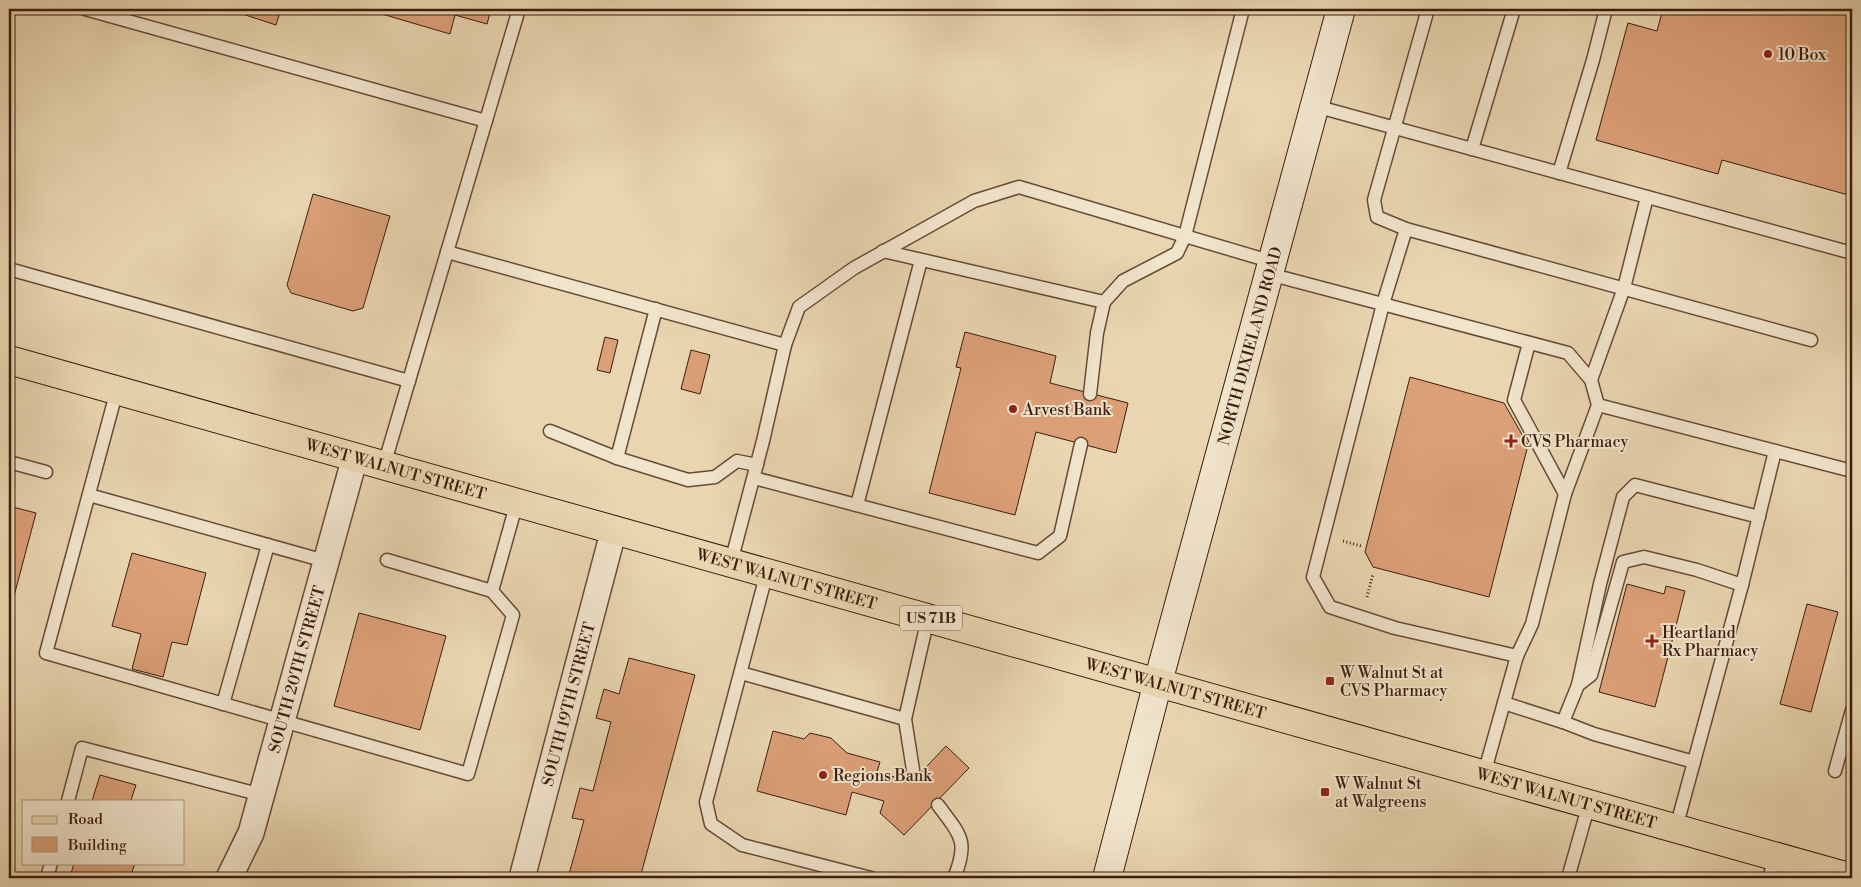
<svg xmlns="http://www.w3.org/2000/svg" width="1861" height="887" font-family="'Libre Bodoni',serif">
	<rect width="100%" height="100%" fill="#e9d6b1"/>
	<filter id="stains"><feTurbulence type="fractalNoise" baseFrequency=".004" numOctaves="4"/><feColorMatrix values="0 0 0 0 .2 0 0 0 0 .09 0 0 0 0 .02 0 0 0 .5 -.17"/></filter>
	<radialGradient id="worn" r=".72"><stop offset=".6" stop-color="#630" stop-opacity="0"/><stop offset="1" stop-color="#630" stop-opacity=".3"/></radialGradient>
	<g fill="#dca078" stroke="#3c1d0d">
		<path d="M 227,9 L 281,9 L 276,25 Z"/>
		<path d="M 365,9 L 491,9 L 487,24 L 455,15 L 450,34 Z"/>
		<path d="M 1663,9 L 1852,9 L 1852,196 L 1722,160 L 1718,174 L 1596,140 L 1628,23 L 1657,31 Z"/>
		<path d="M 313,194 L 390,216 L 363,308 L 353,311 L 291,293 L 287,285 Z"/>
		<path d="M 965,332 L 1056,356 L 1050,383 L 1128,403 L 1116,453 L 1036,432 L 1015,515 L 929,493 L 961,368 L 956,367 Z"/>
		<path d="M 605,337 L 618,340 L 610,373 L 597,370 Z"/>
		<path d="M 691,350 L 710,355 L 700,394 L 681,389 Z"/>
		<path d="M 1410,377 L 1504,403 L 1528,445 L 1489,597 L 1373,567 L 1365,552 Z"/>
		<path d="M 9,506 L 36,513 L 9,615 Z"/>
		<path d="M 132,553 L 206,573 L 187,645 L 172,642 L 163,677 L 132,669 L 141,634 L 112,626 Z"/>
		<path d="M 1627,584 L 1664,594 L 1666,586 L 1685,591 L 1655,707 L 1599,692 Z"/>
		<path d="M 1807,604 L 1838,612 L 1811,712 L 1780,704 Z"/>
		<path d="M 359,613 L 446,636 L 420,730 L 334,706 Z"/>
		<path d="M 629,658 L 695,675 L 640,878 L 568,878 L 584,820 L 572,818 L 580,788 L 593,791 L 611,722 L 596,718 L 604,689 L 619,694 Z"/>
		<path d="M 773,731 L 804,739 L 810,733 L 831,738 L 847,753 L 880,762 L 877,772 L 912,782 L 946,746 L 969,768 L 904,835 L 880,813 L 884,801 L 852,792 L 846,815 L 757,791 Z"/>
		<path d="M 100,775 L 136,785 L 131,800 L 135,801 L 92,801 Z"/>
		<path d="M 74,863 L 135,863 L 130,878 L 72,878 L 70,877 Z"/>
	</g>
	<g fill="none" stroke-linecap="round" stroke-linejoin="round">
		<defs>
			<g id="lane">
				<path d="M 85,9 L 486,121"/>
				<path d="M 1428,9 L 1374,200 L 1377,217 L 1406,229 L 1811,340"/>
				<path d="M 1315,106 L 1852,253"/>
				<path d="M 1472,149 L 1514,9"/>
				<path d="M 1559,173 L 1593,60 L 1606,9"/>
				<path d="M 1406,229 L 1383,304 L 1313,577 L 1330,607 L 1395,628 L 1517,656 L 1532,624 L 1565,494 L 1598,405"/>
				<path d="M 883,251 L 1104,302"/>
				<path d="M 447,252 L 785,345"/>
				<path d="M 9,269 L 409,381"/>
				<path d="M 1269,274 L 1568,353 L 1591,380 L 1598,405 L 1852,471"/>
				<path d="M 656,309 L 617,458 L 688,480 L 715,477 L 737,461 L 757,465"/>
				<path d="M 1529,343 L 1514,400 L 1565,494"/>
				<path d="M 1591,380 L 1624,288 L 1647,197"/>
				<path d="M 117,390 L 46,653 L 468,774 L 513,615 L 492,591 L 517,502"/>
				<path d="M 1090,394 L 1097,333 L 1104,302 L 1123,281 L 1177,253 L 1185,236 L 1243,9"/>
				<path d="M 550,431 L 617,458"/>
				<path d="M 9,462 L 46,472"/>
				<path d="M 384,465 L 519,9"/>
				<path d="M 754,478 L 1038,553 L 1060,536 L 1081,444"/>
				<path d="M 89,495 L 325,561"/>
				<path d="M 857,505 L 921,260"/>
				<path d="M 387,560 L 492,591"/>
				<path d="M 731,562 L 763,441 L 785,345 L 799,307 L 854,268 L 974,201 L 1019,187 L 1273,262"/>
				<path d="M 767,572 L 706,802 L 711,824 L 742,845 L 871,878"/>
				<path d="M 741,673 L 905,719"/>
				<path d="M 1578,685 L 1591,675 L 1623,562 L 1644,557 L 1697,570 L 1742,585"/>
				<path d="M 1504,703 L 1563,722"/>
				<path d="M 223,704 L 268,545"/>
				<path d="M 1694,762 L 1594,734 L 1563,722 L 1578,685 L 1600,584 L 1623,497 L 1635,485 L 1759,517"/>
				<path d="M 913,770 L 905,719 L 928,618"/>
				<path d="M 1835,771 L 1852,710"/>
				<path d="M 1484,774 L 1517,656"/>
				<path d="M 68,801 L 82,748 L 262,795"/>
				<path d="M 938,805 C 961,836 969,841 954,878"/>
				<path d="M 1676,828 L 1742,585 L 1775,451"/>
				<path d="M 47,878 L 51,863"/>
				<path d="M 1568,878 L 1589,804"/>
				<path d="M 1769,878 L 1776,856"/>
			</g>
			<g id="street">
				<path id="s1" d="M 229,878 L 251,833 L 355,457"/>
				<path id="s2" d="M 522,878 L 614,529"/>
			</g>
			<g id="secondary">
				<path id="s3" d="M 1107,878 L 1158,682 L 1341,9"/>
			</g>
			<g id="primary">
				<path id="s4" d="M 9,360 L 1852,878"/>
			</g>
		</defs>
		<use href="#lane" stroke="#674b36" stroke-width="15"/>
		<use href="#street" stroke="#674b36" stroke-width="28"/>
		<use href="#secondary" stroke="#3c1d0d" stroke-width="30"/>
		<use href="#primary" stroke="#3c1d0d" stroke-width="30"/>
		<g stroke="#3c1d0d" stroke-width="3" stroke-dasharray="1 2.5" stroke-linecap="butt">
			<path d="M 1343,541 L 1361,546"/>
			<path d="M 1367,597 L 1373,574"/>
		</g>
		<use href="#lane" stroke="#f1e4cc" stroke-width="12"/>
		<use href="#street" stroke="#f1e4cc" stroke-width="25"/>
		<use href="#secondary" stroke="#f1e4cc" stroke-width="28"/>
		<use href="#primary" stroke="#e9d6b1" stroke-width="28"/>
	</g>
	<g fill="#8f2418" stroke="#f1e4cc" stroke-width="2">
		<circle cx="1768" cy="54" r="5"/>
		<circle cx="1013" cy="409" r="5"/>
		<path d="M1508.5 433.5h5v5h5v5h-5v5h-5v-5h-5v-5h5z"/>
		<path d="M1649.5 633.5h5v5h5v5h-5v5h-5v-5h-5v-5h5z"/>
		<rect x="1325" y="676" width="10" height="10" rx="2.5"/>
		<circle cx="823" cy="775" r="5"/>
		<rect x="1320" y="787" width="10" height="10" rx="2.5"/>
	</g>
	<g text-anchor="middle" stroke-width="4" stroke-linejoin="round" paint-order="stroke">
		<rect fill="#f1e4cc" stroke="#725946" stroke-width="1" x="900" y="605.5" width="62" height="25" rx="4"/>
		<g font-size="15" font-weight="bold" fill="#3c1d0d">
			<text x="931" y="623">US 71B</text>
		</g>
		<g font-size="16" fill="#3c1d0d" stroke="#f1e4cc" text-anchor="start">
			<text x="1778" y="60">10 Box</text>
			<text x="1023" y="415">Arvest Bank</text>
			<text x="1521" y="447">CVS Pharmacy</text>
			<text x="1662" y="638">Heartland<tspan x="1662" dy="18">Rx Pharmacy</tspan></text>
			<text x="1340" y="678">W Walnut St at<tspan x="1340" dy="18">CVS Pharmacy</tspan></text>
			<text x="833" y="781">Regions Bank</text>
			<text x="1335" y="789">W Walnut St<tspan x="1335" dy="18">at Walgreens</tspan></text>
		</g>
		<g font-size="16" fill="#3c1d0d" stroke="#f1e4cc">
			<text dy="6" stroke="none"><textPath href="#s3" startOffset="551">NORTH DIXIELAND ROAD</textPath></text>
			<text dy="6" stroke="none"><textPath href="#s4" startOffset="402">WEST WALNUT STREET</textPath></text>
			<text dy="6" stroke="none"><textPath href="#s4" startOffset="808">WEST WALNUT STREET</textPath></text>
			<text dy="6" stroke="none"><textPath href="#s1" startOffset="220">SOUTH 20TH STREET</textPath></text>
			<text dy="6" stroke="none"><textPath href="#s4" startOffset="1212">WEST WALNUT STREET</textPath></text>
			<text dy="6" stroke="none"><textPath href="#s2" startOffset="180">SOUTH 19TH STREET</textPath></text>
			<text dy="6" stroke="none"><textPath href="#s4" startOffset="1618">WEST WALNUT STREET</textPath></text>
		</g>
	</g>
	<rect width="1861" height="887" fill="none" stroke="#e9d6b1" stroke-width="30"/>
	<rect x="10" y="10" width="1841" height="867" fill="none" stroke="#3c1d0d" stroke-width="2.5"/>
	<rect x="15" y="15" width="1831" height="857" fill="none" stroke="#3c1d0d"/>
	<rect x="22" y="800" width="162" height="65" fill="#f1e4cc" stroke="#a99480"/>
	<rect x="32" y="816" width="25" height="8" fill="#e9d6b1" stroke="#a99480"/>
	<text x="68" y="824" font-size="15" fill="#3c1d0d">Road</text>
	<rect x="32" y="837" width="25" height="15" fill="#dca078" stroke="#a99480"/>
	<text x="68" y="850" font-size="15" fill="#3c1d0d">Building</text>
	<rect width="100%" height="100%" filter="url(#stains)"/>
	<rect width="100%" height="100%" fill="url(#worn)"/>
</svg>
